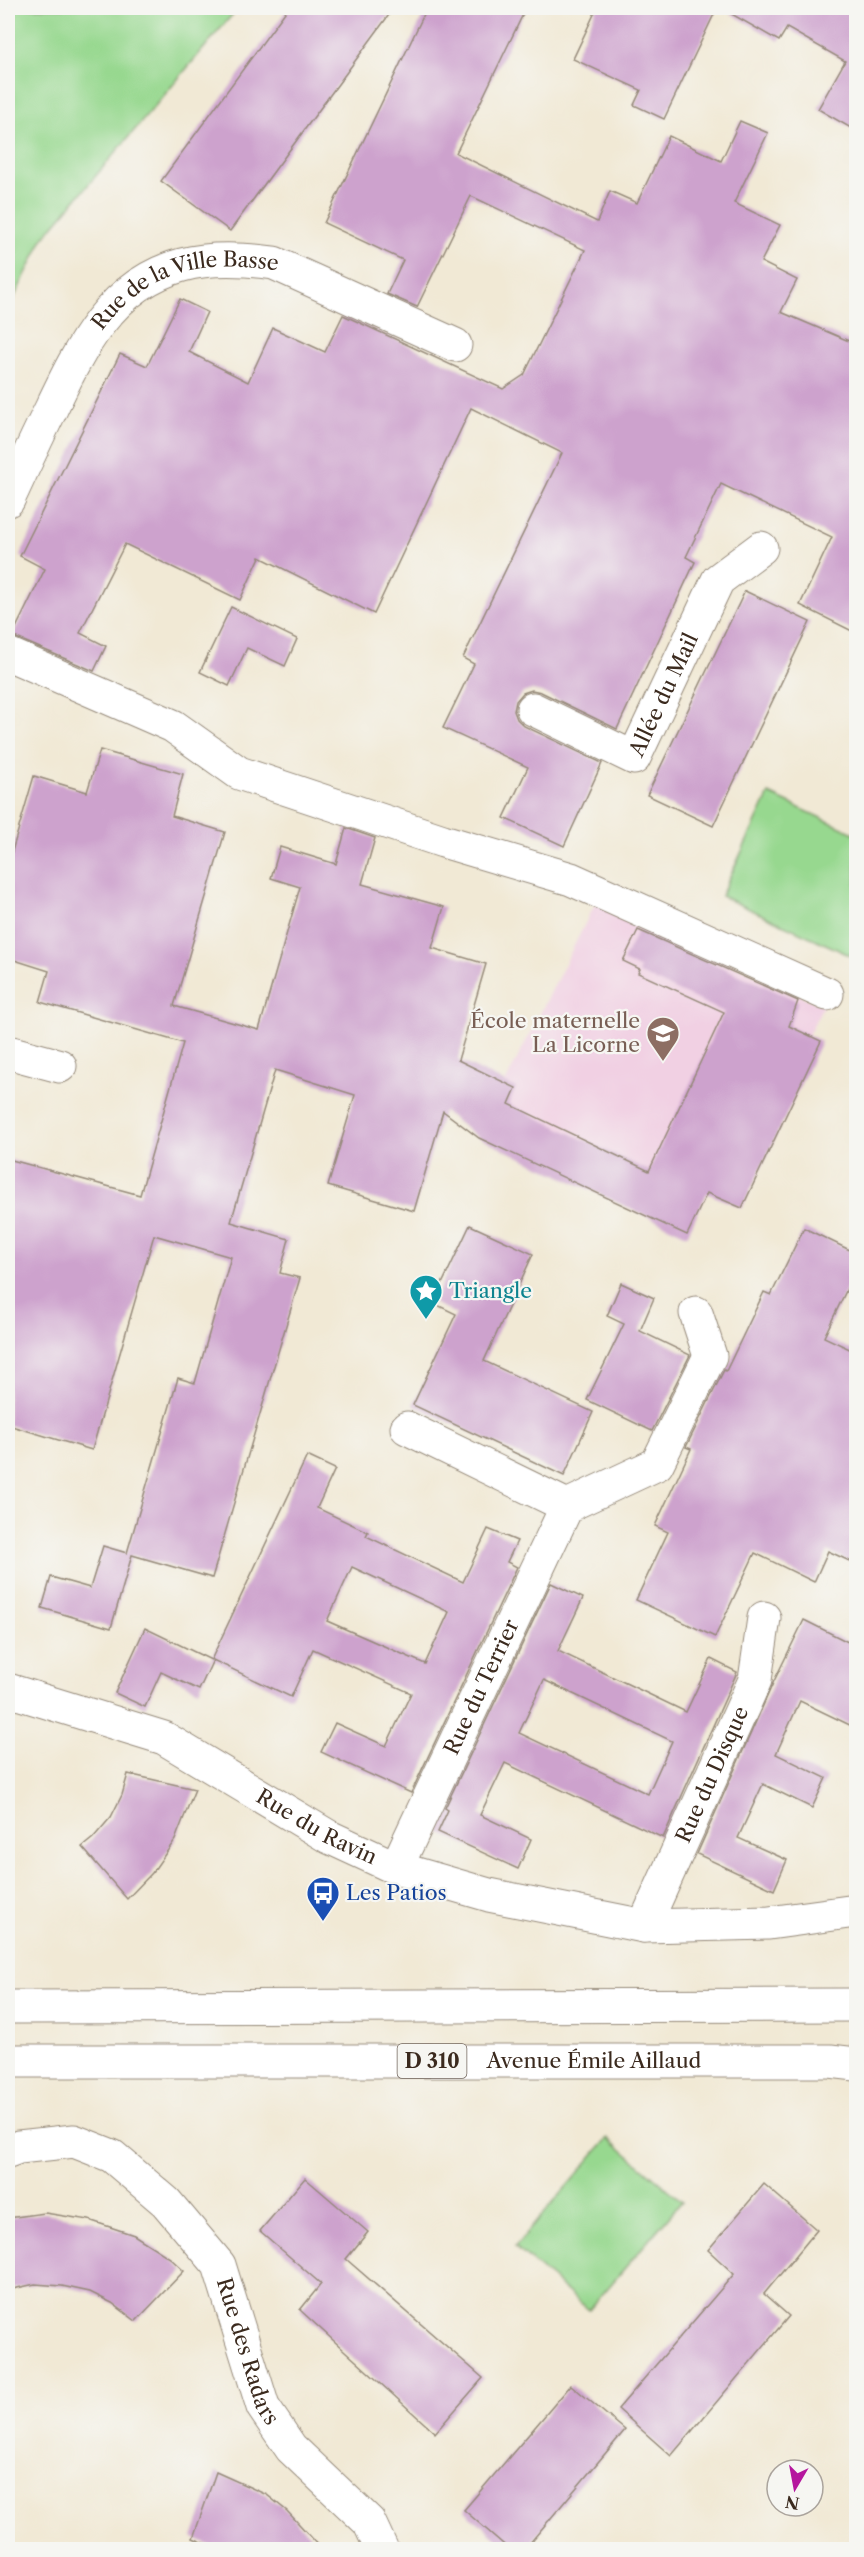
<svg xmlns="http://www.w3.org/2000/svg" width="864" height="2557" font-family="'Libre Caslon Text',serif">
	<rect width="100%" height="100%" fill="#f6f6f2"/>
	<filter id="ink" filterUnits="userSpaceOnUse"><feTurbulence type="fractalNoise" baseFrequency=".0167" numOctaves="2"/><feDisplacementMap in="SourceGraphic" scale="12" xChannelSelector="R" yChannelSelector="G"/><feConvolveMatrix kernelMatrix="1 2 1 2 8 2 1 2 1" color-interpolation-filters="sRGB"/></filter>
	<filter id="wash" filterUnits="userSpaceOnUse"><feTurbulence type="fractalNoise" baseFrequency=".008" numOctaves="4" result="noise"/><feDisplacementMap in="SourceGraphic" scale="24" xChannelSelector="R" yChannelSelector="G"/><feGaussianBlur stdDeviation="1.35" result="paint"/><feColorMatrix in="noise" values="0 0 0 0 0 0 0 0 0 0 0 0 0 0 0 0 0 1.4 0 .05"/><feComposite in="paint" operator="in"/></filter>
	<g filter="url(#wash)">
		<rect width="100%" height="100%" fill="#f1e9d5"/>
		<path fill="#f1d0e3" d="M 596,902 L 823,1006 L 808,1035 L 821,1041 L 742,1208 L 707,1193 L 687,1235 L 478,1137 Z"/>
		<g fill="#97d88f" stroke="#698156" stroke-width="1.5">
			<path d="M 8,8 L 238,8 L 44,237 L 8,310 Z"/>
			<path d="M 769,794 L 856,834 L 856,958 L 721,896 Z"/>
			<path d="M 608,2138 L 682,2201 L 589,2310 L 515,2247 Z"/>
		</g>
		<g id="blocks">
			<g fill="#cda2cd" fill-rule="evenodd">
				<path d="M 288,8 L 394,8 L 230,231 L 161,181 Z"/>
				<path d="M 427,8 L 526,8 L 456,153 L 597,222 L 610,191 L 637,203 L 669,136 L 721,161 L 740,121 L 768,133 L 734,203 L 780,225 L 761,262 L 797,280 L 781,312 L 856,344 L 856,633 L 800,605 L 832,537 L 721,484 L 686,557 L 695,562 L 617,729 L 541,692 L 532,690 L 523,693 L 516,701 L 514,711 L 517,719 L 524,726 L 602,763 L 564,846 L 504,818 L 528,767 L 443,728 L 474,664 L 463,658 L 562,453 L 471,408 L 374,614 L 260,557 L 240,600 L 125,544 L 80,633 L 106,646 L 94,671 L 12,636 L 45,569 L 20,556 L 120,354 L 147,366 L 180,299 L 207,312 L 189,352 L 248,382 L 273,328 L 325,352 L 343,315 L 503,389 L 524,375 L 585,250 L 471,196 L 417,307 L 387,294 L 403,260 L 324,223 Z"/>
				<path d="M 597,8 L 717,8 L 664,119 L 634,105 L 641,90 L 573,59 Z"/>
				<path d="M 721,8 L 856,8 L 856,131 L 818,109 L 845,61 L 787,28 L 779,41 Z"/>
				<path d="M 745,591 L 810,622 L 713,826 L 647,795 Z"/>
				<path d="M 231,607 L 297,639 L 285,666 L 247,648 L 229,686 L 200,672 Z"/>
				<path d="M 100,750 L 183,774 L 172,816 L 225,832 L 174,1006 L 259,1030 L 300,887 L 271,878 L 280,847 L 336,864 L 346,828 L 375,838 L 362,884 L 444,907 L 432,948 L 486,964 L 458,1060 L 516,1088 L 509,1104 L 649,1171 L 724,1012 L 638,973 L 640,969 L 623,961 L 638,930 L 798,1001 L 789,1026 L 821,1041 L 742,1208 L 707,1193 L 687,1235 L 479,1138 L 443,1111 L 414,1211 L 328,1186 L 355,1095 L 275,1070 L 231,1222 L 289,1239 L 280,1273 L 300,1278 L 279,1349 L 212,1578 L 132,1555 L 111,1628 L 42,1608 L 51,1577 L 90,1588 L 103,1546 L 127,1553 L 178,1378 L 195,1383 L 231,1257 L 154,1235 L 92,1450 L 8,1425 L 8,1159 L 140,1195 L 183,1043 L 40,1002 L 49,971 L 8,958 L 8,865 L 34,776 L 87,792 Z"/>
				<path d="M 470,1225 L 533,1254 L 484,1361 L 593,1412 L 564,1476 L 413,1405 L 456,1314 L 433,1303 Z"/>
				<path d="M 804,1228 L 856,1253 L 856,1270 L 824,1337 L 856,1352 L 856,1564 L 828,1551 L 814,1582 L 755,1553 L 715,1637 L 636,1600 L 668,1532 L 655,1526 L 691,1449 L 686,1447 L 724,1370 L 726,1371 L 764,1292 L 771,1295 Z"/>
				<path d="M 621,1283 L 654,1298 L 640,1331 L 690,1355 L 652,1431 L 587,1400 L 624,1324 L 607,1316 Z"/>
				<path d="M 307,1456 L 335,1469 L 317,1508 L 368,1532 L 366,1536 L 463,1582 L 488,1529 L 517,1541 L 507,1562 L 517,1567 L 411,1793 L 321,1752 L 335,1723 L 386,1746 L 411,1693 L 313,1649 L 291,1697 L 213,1660 L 199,1690 L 161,1672 L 145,1707 L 115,1693 L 145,1628 L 211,1660 ZM 352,1567 L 449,1612 L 425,1664 L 327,1621 Z"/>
				<path d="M 551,1583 L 583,1598 L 558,1651 L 636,1688 L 686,1712 L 711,1659 L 737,1672 L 663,1838 L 505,1763 L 480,1815 L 531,1839 L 518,1869 L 438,1832 L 448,1810 L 445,1808 ZM 544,1680 L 672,1741 L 648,1794 L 519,1733 Z"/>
				<path d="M 804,1620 L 856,1646 L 856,1728 L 800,1701 L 776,1754 L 826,1778 L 812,1808 L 763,1784 L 738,1838 L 787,1860 L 774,1890 L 697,1854 L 774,1681 Z"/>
				<path d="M 128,1774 L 195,1789 L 175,1840 L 152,1873 L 127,1899 L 82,1847 L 93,1838 L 111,1817 L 122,1795 Z"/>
				<path d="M 305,2178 L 368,2232 L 346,2259 L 483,2378 L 435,2433 L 300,2310 L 321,2284 L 260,2231 Z"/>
				<path d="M 764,2184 L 817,2230 L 764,2294 L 789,2316 L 671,2456 L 618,2409 L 734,2274 L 708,2250 Z"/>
				<path d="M 45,2213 L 89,2220 L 134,2235 L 170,2258 L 184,2271 L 136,2321 L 112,2303 L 90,2292 L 62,2286 L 35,2284 L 8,2290 L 8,2218 Z"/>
				<path d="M 571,2385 L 625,2430 L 524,2550 L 510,2550 L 464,2510 Z"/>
				<path d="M 216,2472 L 267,2495 L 287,2511 L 323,2550 L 220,2550 L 193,2538 Z"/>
			</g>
		</g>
	</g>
	<g filter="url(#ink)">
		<use href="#blocks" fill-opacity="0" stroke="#968a7a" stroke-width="1.5"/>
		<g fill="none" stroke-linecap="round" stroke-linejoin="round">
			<defs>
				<g id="minor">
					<path id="s1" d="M 8,500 C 22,470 36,439 51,409 C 80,348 111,284 182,265 C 211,257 244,259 274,263 L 455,345"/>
					<path d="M 8,654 L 173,726 L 239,773 L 443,841 L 571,879 L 827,994"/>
					<path id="s2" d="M 533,709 L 634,758 L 718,580 L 761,548"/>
					<path d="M 8,1052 L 60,1066"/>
					<path d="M 407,1428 L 567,1506 L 657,1464 L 710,1356 L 696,1313"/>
					<path id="s3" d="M 8,1690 L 164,1738 L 329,1837 L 396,1868 L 489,1895 L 644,1926 L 769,1923 L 856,1911"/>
					<path id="s4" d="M 396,1868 L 567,1506"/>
					<path id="s5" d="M 644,1926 L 755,1680 L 764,1618"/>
					<path id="s6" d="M 8,2151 L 19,2147 L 74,2141 L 112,2156 L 166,2202 L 219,2265 L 263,2407 L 291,2448 L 369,2522 L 382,2550"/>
				</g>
				<g id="primary">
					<path d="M 8,2007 L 856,2005"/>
					<path id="s7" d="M 8,2061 L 830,2061 L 856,2064"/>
				</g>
			</defs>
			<use href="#minor" stroke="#968a7a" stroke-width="35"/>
			<use href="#primary" stroke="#968a7a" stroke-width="35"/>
			<use href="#minor" stroke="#fff" stroke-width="33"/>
			<use href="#primary" stroke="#fff" stroke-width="33"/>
		</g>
	</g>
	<defs>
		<symbol id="school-pin" viewBox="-11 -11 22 30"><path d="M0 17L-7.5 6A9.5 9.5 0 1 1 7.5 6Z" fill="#8d6e63" stroke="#f6f6f2"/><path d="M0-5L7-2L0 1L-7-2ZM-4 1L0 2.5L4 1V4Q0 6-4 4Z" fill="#fff"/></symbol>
		<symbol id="sight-pin" viewBox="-11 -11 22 30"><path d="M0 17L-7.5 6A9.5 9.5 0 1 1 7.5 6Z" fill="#0f9aa8" stroke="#f6f6f2"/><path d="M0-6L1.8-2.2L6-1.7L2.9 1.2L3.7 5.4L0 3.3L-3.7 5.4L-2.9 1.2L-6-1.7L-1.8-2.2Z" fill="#fff"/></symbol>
		<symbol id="bus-pin" viewBox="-11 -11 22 30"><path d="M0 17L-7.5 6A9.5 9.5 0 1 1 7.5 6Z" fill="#1a4fb4" stroke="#f6f6f2"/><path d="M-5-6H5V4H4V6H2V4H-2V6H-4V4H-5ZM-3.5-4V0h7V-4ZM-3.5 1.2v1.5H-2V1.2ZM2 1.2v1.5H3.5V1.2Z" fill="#fff"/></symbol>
	</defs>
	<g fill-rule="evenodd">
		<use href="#school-pin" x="644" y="1014" width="38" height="52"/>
		<use href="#sight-pin" x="407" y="1272" width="38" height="52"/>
		<use href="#bus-pin" x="304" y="1874" width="38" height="52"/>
	</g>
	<g text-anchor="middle" stroke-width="4.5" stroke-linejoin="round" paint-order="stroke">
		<rect fill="#f6f6f2" stroke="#73675e" stroke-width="1.5" x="397.5" y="2044" width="69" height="34" rx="4.5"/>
		<g font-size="20" font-weight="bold" fill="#3b2a1e">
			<text x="432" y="2068">D 310</text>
		</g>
		<g font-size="21" fill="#3b2a1e" stroke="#f6f6f2">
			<text dy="7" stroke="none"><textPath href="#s1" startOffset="297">Rue de la Ville Basse</textPath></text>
			<text dy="7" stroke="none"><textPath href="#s2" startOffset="182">Allée du Mail</textPath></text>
			<text dy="7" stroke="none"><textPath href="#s4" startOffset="200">Rue du Terrier</textPath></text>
			<text dy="7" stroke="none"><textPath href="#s5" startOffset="166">Rue du Disque</textPath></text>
			<text dy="7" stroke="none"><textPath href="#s3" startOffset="340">Rue du Ravin</textPath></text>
			<text dy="7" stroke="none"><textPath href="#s7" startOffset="586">Avenue Émile Aillaud</textPath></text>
			<text dy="7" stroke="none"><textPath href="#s6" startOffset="352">Rue des Radars</textPath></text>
		</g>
		<g font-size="21" fill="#785e54" stroke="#f6f6f2" text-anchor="end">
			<text x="640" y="1028">École maternelle<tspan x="640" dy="24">La Licorne</tspan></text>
		</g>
		<g font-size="21" fill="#0d838f" stroke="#f6f6f2" text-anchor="start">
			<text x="449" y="1298">Triangle</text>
		</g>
		<g font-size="21" fill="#164399" stroke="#f6f6f2" text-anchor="start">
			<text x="346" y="1900">Les Patios</text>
		</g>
	</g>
	<rect width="864" height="2557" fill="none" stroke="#f6f6f2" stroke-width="30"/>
	<g transform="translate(795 2488) rotate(190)"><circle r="28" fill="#f6f6f2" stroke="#aba49d" stroke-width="1.5"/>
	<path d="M0-4.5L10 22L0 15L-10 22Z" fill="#b5179e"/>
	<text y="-9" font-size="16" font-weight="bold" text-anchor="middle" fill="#3b2a1e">N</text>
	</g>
</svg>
